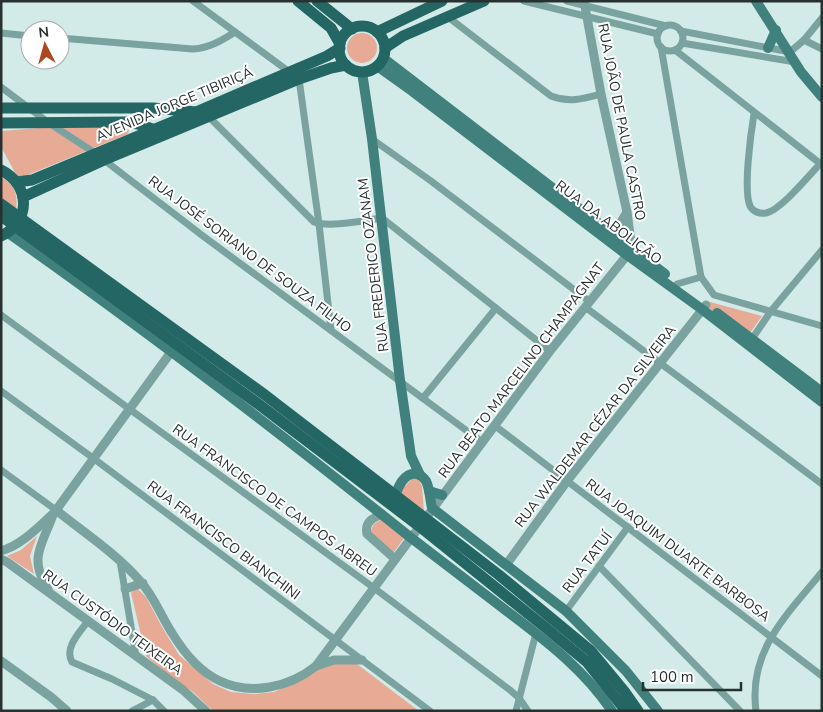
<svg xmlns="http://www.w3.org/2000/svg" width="823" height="712" font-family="'Nunito Sans',sans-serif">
	<rect width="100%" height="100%" fill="#d2ebe9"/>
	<g fill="#e7aa95">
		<circle cx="362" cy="48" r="15"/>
		<path d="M 51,127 L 125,128 L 129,130 L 128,134 L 25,176 L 17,176 L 1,147 L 1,131 Z"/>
		<path d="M 1,177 C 15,185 18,195 16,210 L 1,198 Z"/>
		<path d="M 710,302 L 762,316 L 748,336 L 709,308 Z"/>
		<path d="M 413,478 L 418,479 L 422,486 L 424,511 L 399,492 Z"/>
		<path d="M 382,519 L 404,538 L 394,552 L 388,549 L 370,532 L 374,524 Z"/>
		<path d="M 37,536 L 30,556 L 34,574 L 7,556 L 21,550 Z"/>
		<path d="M 136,587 L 146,597 L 162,627 L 179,655 L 213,684 L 231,692 L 254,694 L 274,692 L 308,676 L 328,661 L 353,661 L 419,711 L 213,711 L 193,692 L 162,670 L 146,656 L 131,593 Z"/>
	</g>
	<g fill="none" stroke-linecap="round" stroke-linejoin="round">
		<g stroke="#7aa29f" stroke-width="7">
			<path d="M 193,1 L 299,79 L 319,224 L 331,330"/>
			<path d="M 524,1 L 658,34"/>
			<path d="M 567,1 L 666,26"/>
			<path d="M 448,17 L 551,96 C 569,103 583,99 601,94"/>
			<circle cx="670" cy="38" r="13"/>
			<path d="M 681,31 L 790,52 L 804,40 L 822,18"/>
			<path d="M 1,33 L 30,36"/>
			<path d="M 60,38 L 193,49 C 209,48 221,41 235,32"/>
			<path d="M 804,40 L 822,49"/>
			<path d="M 682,43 L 795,62"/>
			<path d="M 661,47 L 701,277 L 714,295 L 822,326"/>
			<path d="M 675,50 L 822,165"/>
			<path d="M 1,87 L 49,123 L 95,153 L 203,236 L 482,442"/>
			<path d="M 754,114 C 751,132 743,190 750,206 C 753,212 760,214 766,213 C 781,210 809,175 820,164"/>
			<path d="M 209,117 L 314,222 C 330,228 365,220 382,218 L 550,351"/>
			<path d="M 372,139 L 431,181 L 589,301"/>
			<path d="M 677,284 L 701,277"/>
			<path d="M 585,307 L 822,484"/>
			<path d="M 1,315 L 374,588 L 510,690 L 519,698 L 528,711"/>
			<path d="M 752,339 L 771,311 L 822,250"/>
			<path d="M 1,391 L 93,458 L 430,711"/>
			<path d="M 423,398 L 496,308"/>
			<path d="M 494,425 L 822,676"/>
			<path d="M 1,470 L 56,510"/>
			<path d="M 120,561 L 136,656"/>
			<path d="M 599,566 L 740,711"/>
			<path d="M 566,611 L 628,527"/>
			<path d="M 88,621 C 79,633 64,648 72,662 L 112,679 L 153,700 L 164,711"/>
			<path d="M 132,711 L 153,700"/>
			<path d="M 516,711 L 536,633"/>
			<path d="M 756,711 C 748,650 787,615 822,572"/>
		</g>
		<g stroke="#7aa29f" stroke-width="9">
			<path d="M 610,240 L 627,212"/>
			<path d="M 56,510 C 83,532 117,554 140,581 C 154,596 161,616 172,633 C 183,651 200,672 220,681 C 251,696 290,687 316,666 L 550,351 L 632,249 L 627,212 L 601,94 L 584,1"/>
			<path d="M 382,514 C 373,518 364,522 367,534 L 395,559"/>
			<path d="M 1,551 C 22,545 38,527 54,513 L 171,352"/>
			<path d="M 1,559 L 7,562 L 183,690 L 206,711"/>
			<path d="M 506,565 L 567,481 L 706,305"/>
			<path d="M 48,589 C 28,559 42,545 53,515"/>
			<path d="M 125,589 L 143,583"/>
			<path d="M 1,661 L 51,697 L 67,711"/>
			<path d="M 316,666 L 334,660 L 362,660"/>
		</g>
		<g stroke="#41817d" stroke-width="10">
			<path d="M 756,1 L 801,72 L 822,97"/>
			<path d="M 768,48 L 776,30"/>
			<path d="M 383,58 L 665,274"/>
			<path d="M 377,66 L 412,91 L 627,255 L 703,310 L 822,402"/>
			<path d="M 362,72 L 372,139 L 400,380 L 411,456 L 420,475"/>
			<path d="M 8,233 C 146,330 279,432 410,537 C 444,563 478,589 512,615 C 549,643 585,671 612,711"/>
			<path d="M 717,313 L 822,392"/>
			<path d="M 429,491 L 442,495"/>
			<path d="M 393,501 C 397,491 402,472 417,474 C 421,475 424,478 426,481 C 430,489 430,500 432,508 L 566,611 L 626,671 L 658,711"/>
		</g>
		<g stroke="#246663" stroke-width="11">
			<path d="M 298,1 L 331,28 L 340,44"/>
			<path d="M 317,1 L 352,29"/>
			<circle cx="362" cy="49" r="23"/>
			<path d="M 377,32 L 442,1"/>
			<path d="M 385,48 L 403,36 L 484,1"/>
			<path d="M 1,108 L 153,108 L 196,112"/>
			<path d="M 1,123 L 125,122 L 138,124 L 155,130"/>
			<path d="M 1,170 C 31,185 31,222 1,236"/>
			<path d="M 17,182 L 32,180 L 196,112 L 327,56 L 340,48"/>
			<path d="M 23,197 L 104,160 L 299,79 L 331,68 L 346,65"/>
			<path d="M 1,204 L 265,395 L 499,575 L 591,651 L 624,691 L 638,711"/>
			<path d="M 1,216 L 261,406 L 419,526 L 546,628 L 587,662 L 626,711"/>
		</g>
	</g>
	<g text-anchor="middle" stroke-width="4" stroke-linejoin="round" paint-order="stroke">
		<g font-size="14" fill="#273130" stroke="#fff">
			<text transform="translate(174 104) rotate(-23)" y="5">AVENIDA JORGE TIBIRIÇÁ</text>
			<text transform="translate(622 122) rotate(79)" y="5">RUA JOÃO DE PAULA CASTRO</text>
			<text transform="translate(609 222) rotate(37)" y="5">RUA DA ABOLIÇÃO</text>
			<text transform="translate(250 254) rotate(37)" y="5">RUA JOSÉ SORIANO DE SOUZA FILHO</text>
			<text transform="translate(373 265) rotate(-97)" y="5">RUA FREDERICO OZANAM</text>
			<text transform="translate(521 370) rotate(-53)" y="5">RUA BEATO MARCELINO CHAMPAGNAT</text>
			<text transform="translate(595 426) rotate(-52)" y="5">RUA WALDEMAR CÉZAR DA SILVEIRA</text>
			<text transform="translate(275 500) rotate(36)" y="5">RUA FRANCISCO DE CAMPOS ABREU</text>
			<text transform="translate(224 540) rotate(37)" y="5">RUA FRANCISCO BIANCHINI</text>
			<text transform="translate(678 550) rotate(37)" y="5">RUA JOAQUIM DUARTE BARBOSA</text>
			<text transform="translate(587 562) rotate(-53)" y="5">RUA TATUÍ</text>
			<text transform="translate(113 622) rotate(36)" y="5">RUA CUSTÓDIO TEIXEIRA</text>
		</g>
	</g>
	<rect width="823" height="712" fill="none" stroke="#273130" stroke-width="5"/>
	<g transform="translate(45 45) rotate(354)"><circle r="24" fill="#ffffff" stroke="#a9adac"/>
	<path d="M0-4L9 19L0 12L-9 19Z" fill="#ae4821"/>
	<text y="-8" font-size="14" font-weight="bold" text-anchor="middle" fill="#273130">N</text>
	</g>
	<path d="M643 682v8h98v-8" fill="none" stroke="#273130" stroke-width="2.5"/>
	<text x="650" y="682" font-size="15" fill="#273130" stroke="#ffffff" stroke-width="4" paint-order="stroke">100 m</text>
</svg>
